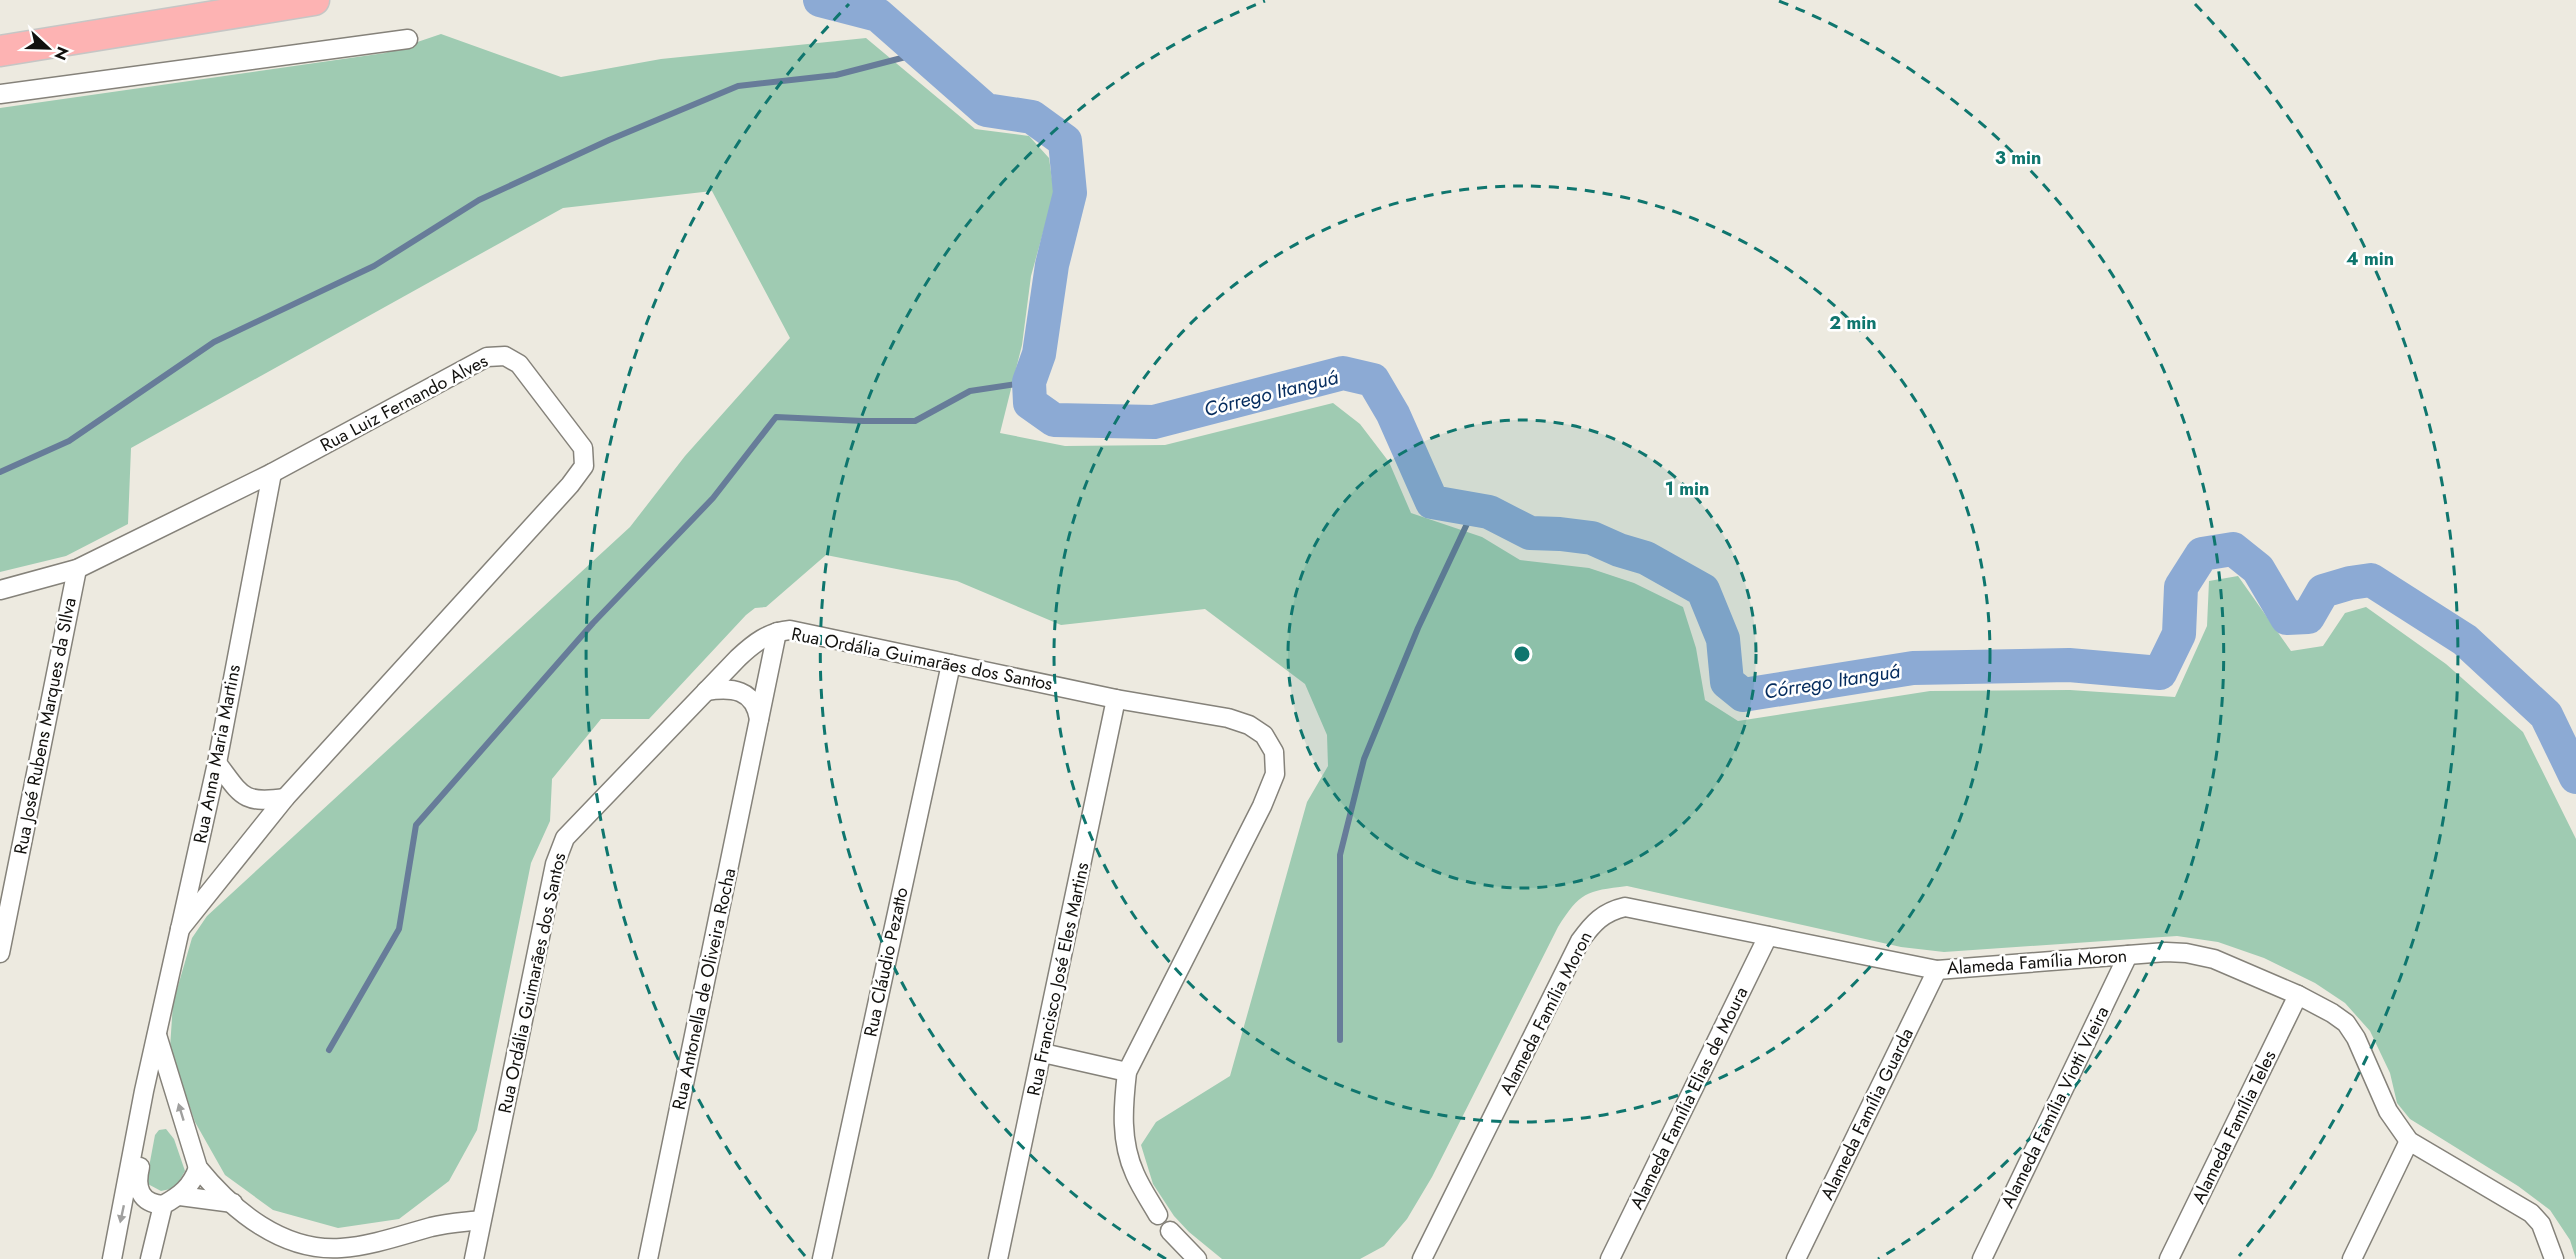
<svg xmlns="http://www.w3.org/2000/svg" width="2576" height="1259" font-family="Jost,sans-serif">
	<rect width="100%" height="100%" fill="#edeae0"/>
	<g fill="#9fcbb2">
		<path d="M 441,34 L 561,77 L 661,59 L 866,38 L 975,129 L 1029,136 L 1049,158 L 1054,193 L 1031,276 L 1022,345 L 1000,433 L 1065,446 L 1165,445 L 1333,403 L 1360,424 L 1389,462 L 1411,513 L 1482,537 L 1520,560 L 1589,568 L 1634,583 L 1683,607 L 1696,648 L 1705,700 L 1738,721 L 1930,691 L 2070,690 L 2175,697 L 2207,626 L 2209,581 L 2238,576 L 2291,651 L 2323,646 L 2345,613 L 2366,607 L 2446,664 L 2523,732 L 2576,839 L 2576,1259 L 2570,1240 L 2550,1210 L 2518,1186 L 2410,1119 L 2397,1103 L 2390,1073 L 2370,1031 L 2345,1003 L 2315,983 L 2264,958 L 2218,942 L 2177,936 L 1944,952 L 1901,947 L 1627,886 C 1586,891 1580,892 1558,927 L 1432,1177 L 1407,1219 L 1384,1246 L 1360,1259 L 1222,1259 L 1189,1232 L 1174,1216 L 1153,1184 L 1141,1145 L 1156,1122 L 1230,1076 L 1307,802 L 1328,766 L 1327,735 L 1305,684 L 1205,609 L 1061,625 L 957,581 L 826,555 L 766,607 L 755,608 L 746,615 L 649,719 L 601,719 L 552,779 L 550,821 L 531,863 L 477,1130 L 449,1181 L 399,1219 L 338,1228 L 273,1210 L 225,1175 L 195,1122 L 170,1048 L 173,1003 L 192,938 L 207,916 L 630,527 L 685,456 L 790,338 L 712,191 L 563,208 L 131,448 L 128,524 L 66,556 L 0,572 L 0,108 L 385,53 Z"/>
		<path d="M 166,1129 L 174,1139 L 185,1171 L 175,1188 L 161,1191 L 146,1183 L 155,1135 L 159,1130 Z"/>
	</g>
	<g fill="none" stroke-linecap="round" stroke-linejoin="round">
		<g stroke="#677c99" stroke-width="6">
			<path d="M 0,472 L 69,441 L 214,342 L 374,266 L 479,200 L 609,140 L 738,86 L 836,75 L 921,53"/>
			<path d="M 1340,1040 L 1340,855 L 1364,759 L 1418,628 L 1474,509"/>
			<path d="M 329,1050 L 399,929 L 416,825 L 593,623 L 713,498 L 776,417 L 863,421 L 915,421 L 970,391 L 1029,382"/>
		</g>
		<path stroke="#8caad4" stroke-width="34" d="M 820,0 L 878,15 L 986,110 L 1032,117 L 1065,141 L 1070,193 L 1052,265 L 1039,354 L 1029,382 L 1030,403 L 1054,420 L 1154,422 L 1343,373 L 1373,380 L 1393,414 L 1432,502 L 1489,512 L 1530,533 L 1560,534 L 1592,538 L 1619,550 L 1646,558 L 1703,590 L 1723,639 L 1727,682 L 1743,695 L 1913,668 L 2069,665 L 2160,673 L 2179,634 L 2181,587 L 2202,554 L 2233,549 L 2258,569 L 2287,618 L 2308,617 L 2323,591 L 2350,583 L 2371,580 L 2465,640 L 2546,715 L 2576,777"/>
		<defs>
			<g id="street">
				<path d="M 0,94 L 408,39"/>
				<path d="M 0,590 L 77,569 L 272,473 L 487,357 L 505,356 L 519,364 L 583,448 L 584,466 L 570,485 L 285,798 L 180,929"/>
				<path d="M 706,691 C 732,687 754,689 759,719"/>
				<path d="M 217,763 C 242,796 242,804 285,798"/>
				<path d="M 0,953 L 77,569"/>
				<path d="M 157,1035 L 198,1168 C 233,1211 283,1252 341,1248 C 371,1246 402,1235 431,1227 C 447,1223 465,1222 481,1220"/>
				<path d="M 1043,1053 L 1127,1072"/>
				<path d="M 140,1167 C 135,1188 140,1203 163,1205"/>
				<path d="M 180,1196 L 233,1203"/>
				<path d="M 1170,1231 L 1197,1259"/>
				<path d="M 112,1259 L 144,1091 L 217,763 L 272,473"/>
				<path d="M 150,1259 L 163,1205 C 181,1195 191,1187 198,1168"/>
				<path d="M 474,1259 L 555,864 L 565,838 L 738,658 C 754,643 768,632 790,630 L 1116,699 L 1228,718 L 1249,725 L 1264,735 L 1274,752 L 1275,774 L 1262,806 L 1127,1072 C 1123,1107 1120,1141 1135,1174 C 1141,1188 1150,1201 1158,1215"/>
				<path d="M 648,1259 L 777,632"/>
				<path d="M 822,1259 L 951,664"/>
				<path d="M 998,1259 L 1116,699"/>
				<path d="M 1422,1259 L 1580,941 C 1593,923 1603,912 1625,907 L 1937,970 L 2166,952 L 2186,953 L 2214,959 L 2298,995 L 2332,1013 L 2346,1023 L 2356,1038 L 2388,1111 L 2409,1141 L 2531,1213 L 2541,1224 L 2554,1259"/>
				<path d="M 1610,1259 L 1768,936"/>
				<path d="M 1796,1259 L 1937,970"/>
				<path d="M 1982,1259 L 2128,955"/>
				<path d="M 2169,1259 L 2298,995"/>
				<path d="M 2352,1259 L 2409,1141"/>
			</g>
			<path id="primary" d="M 0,51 L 314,0"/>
		</defs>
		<use href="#street" stroke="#85827a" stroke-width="21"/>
		<use href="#primary" stroke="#c6c6c5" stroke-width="33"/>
		<use href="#street" stroke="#fff" stroke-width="18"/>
		<use href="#primary" stroke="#fdb3b3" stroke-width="30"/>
	</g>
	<defs><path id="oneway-solid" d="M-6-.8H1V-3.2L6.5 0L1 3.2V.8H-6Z" transform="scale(1.5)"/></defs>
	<g fill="#a0a09f">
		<use href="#oneway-solid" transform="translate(181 1112) rotate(-107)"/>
		<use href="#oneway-solid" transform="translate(122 1214) rotate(102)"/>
	</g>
	<circle cx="1522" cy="654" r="234" fill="#0f766e" fill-opacity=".12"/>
	<g fill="none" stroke="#0f766e" stroke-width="3" stroke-dasharray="10 8">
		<circle cx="1522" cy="654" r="234"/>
		<circle cx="1522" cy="654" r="468"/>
		<path d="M1166 1259A702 702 0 0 1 1265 1M1779 1A702 702 0 0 1 1878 1259"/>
		<path d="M805 1256A936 936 0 0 1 849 4M2195 4A936 936 0 0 1 2239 1256"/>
	</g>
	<g text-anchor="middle" stroke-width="5" stroke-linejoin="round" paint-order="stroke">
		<g font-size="18" fill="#12110e" stroke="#fff">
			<text transform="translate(404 403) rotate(-28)" y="6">Rua Luiz Fernando Alves</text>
			<text transform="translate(922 659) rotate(11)" y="6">Rua Ordália Guimarães dos Santos</text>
			<text transform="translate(45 726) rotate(-79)" y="6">Rua José Rubens Marques da SIlva</text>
			<text transform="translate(217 754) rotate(-79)" y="6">Rua Anna Maria Martins</text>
			<text transform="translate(886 962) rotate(-78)" y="6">Rua Cláudio Pezatto</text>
			<text transform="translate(2037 962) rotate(-4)" y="6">Alameda Família Moron</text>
			<text transform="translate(1058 979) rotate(-78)" y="6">Rua Francisco José Eles Martins</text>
			<text transform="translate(532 983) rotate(-78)" y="6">Rua Ordália Guimarães dos Santos</text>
			<text transform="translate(704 989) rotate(-78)" y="6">Rua Antonella de Oliveira Rocha</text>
			<text transform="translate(1546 1013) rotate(-63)" y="6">Alameda Família Moron</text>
			<text transform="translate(1689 1098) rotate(-64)" y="6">Alameda Família Elias de Moura</text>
			<text transform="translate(2055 1107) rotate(-64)" y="6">Alameda Família Viotti Vieira</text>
			<text transform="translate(1867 1114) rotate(-64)" y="6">Alameda Família Guarda</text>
			<text transform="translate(2234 1127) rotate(-64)" y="6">Alameda Família Teles</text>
		</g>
		<g font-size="20" font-style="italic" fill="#052c5e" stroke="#fff">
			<text transform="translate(1271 393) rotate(-14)" y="7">Córrego Itanguá</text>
			<text transform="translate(1832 681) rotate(-9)" y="7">Córrego Itanguá</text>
		</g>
	</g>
	<circle cx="1522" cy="654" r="9" fill="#0f766e" stroke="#fff" stroke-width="3"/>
	<g font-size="18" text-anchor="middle" font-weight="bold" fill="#0f766e" stroke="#fff" stroke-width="5" stroke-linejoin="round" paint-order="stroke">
		<text x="2018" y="164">3 min</text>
		<text x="2370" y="265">4 min</text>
		<text x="1853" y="329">2 min</text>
		<text x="1687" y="495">1 min</text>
	</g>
	<g transform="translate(48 48) rotate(112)" stroke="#ffffff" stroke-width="4.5" paint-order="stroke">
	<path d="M0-4.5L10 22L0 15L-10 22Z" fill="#12110e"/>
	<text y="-9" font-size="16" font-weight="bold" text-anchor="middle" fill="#12110e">N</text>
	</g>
</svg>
